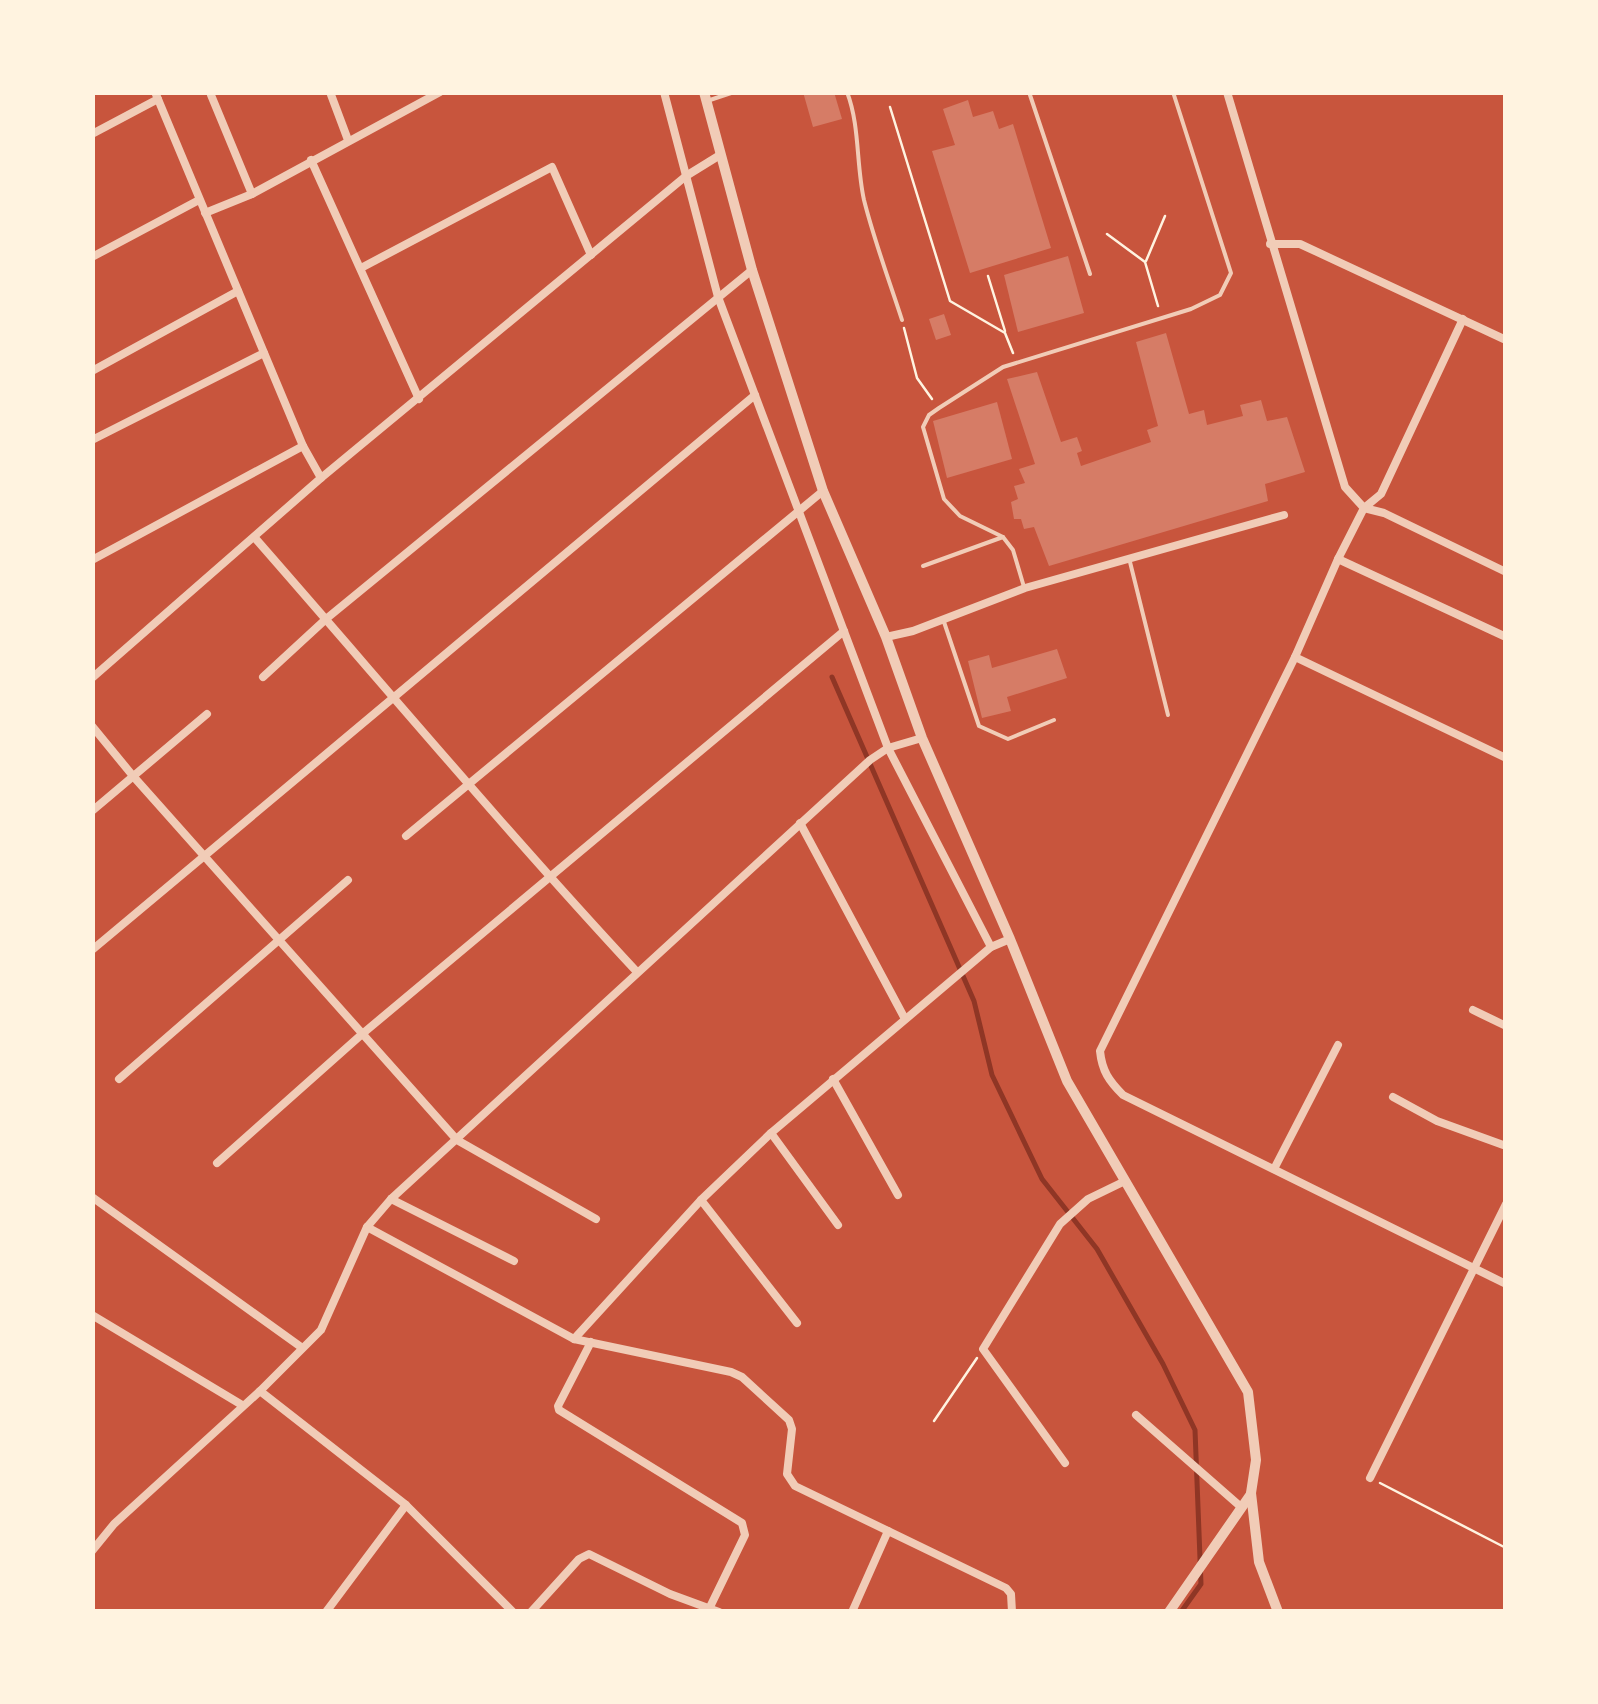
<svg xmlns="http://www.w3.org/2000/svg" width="1598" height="1704" font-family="Bitter,serif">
	<rect width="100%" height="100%" fill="#c8553d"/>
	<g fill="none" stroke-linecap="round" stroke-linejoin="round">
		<path stroke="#8f3625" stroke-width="5" d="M 832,677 L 974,1001 L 992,1075 L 1042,1179 L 1097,1249 L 1163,1364 L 1195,1430 L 1201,1584 L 1181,1612"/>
	</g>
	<g fill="#d67c66">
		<path d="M 803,92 L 834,92 L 842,119 L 813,127 Z"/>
		<path d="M 968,100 L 973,117 L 993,111 L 999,129 L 1013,124 L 1051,248 L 970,273 L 932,151 L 955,145 L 943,109 Z"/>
		<path d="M 1068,256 L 1084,313 L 1018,332 L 1004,275 Z"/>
		<path d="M 944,314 L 951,335 L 936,340 L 929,319 Z"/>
		<path d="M 1166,333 L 1189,414 L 1204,410 L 1207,425 L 1243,416 L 1240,405 L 1261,400 L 1267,421 L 1287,417 L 1305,472 L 1265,484 L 1268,501 L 1049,566 L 1034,527 L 1024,529 L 1021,519 L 1014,519 L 1011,502 L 1018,499 L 1014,486 L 1025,483 L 1019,469 L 1035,464 L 1007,379 L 1037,372 L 1061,442 L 1077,437 L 1082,451 L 1077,453 L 1081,466 L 1151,442 L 1147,430 L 1158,426 L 1136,342 Z"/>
		<path d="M 997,402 L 1012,459 L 947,478 L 933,421 Z"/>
		<path d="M 1057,649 L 1067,678 L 1007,697 L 1011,711 L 982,718 L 968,661 L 989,655 L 992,668 Z"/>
	</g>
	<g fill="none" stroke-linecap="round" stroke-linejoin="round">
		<g stroke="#fff3e0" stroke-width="2.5">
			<path d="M 890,107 L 950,301 L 1005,333 L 1013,353"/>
			<path d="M 1107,234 L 1145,262 L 1158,306"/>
			<path d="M 1146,261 L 1165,216"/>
			<path d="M 988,276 L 1005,331"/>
			<path d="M 904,328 L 917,378 L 932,399"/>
			<path d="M 934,1421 L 977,1358"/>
			<path d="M 1380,1483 L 1506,1548"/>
		</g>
		<g stroke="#f1ccb7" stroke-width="4">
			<path d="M 847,92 C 860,126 856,164 864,200 C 874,240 889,280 902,320"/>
			<path d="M 1029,92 L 1090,274"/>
			<path d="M 710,100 L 734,92"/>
			<path d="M 1129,558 L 1168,715"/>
			<path d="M 923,566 L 1003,537"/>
			<path d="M 1024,587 L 1013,550 L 1003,537 L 960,516 L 944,499 L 923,427 L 929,415 L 939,408 L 1003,367 L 1191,309 L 1220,295 L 1231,273 L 1173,92"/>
			<path d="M 943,619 L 979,726 L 1008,739 L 1054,720"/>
		</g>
		<g stroke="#f1ccb7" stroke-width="8">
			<path d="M 155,92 L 303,446 L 321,478"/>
			<path d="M 330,92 L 348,140"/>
			<path d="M 664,92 L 718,297 L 888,748 L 991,947"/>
			<path d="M 1227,92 L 1345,487 L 1364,508 L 1338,559 L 1295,657 L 1100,1051 C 1102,1071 1109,1081 1123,1095 L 1506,1284"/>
			<path d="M 211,95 L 252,194"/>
			<path d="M 92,134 L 158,99"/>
			<path d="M 311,160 L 419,399"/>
			<path d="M 205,213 L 252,194 L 440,92"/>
			<path d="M 1270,244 L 1300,244 L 1506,340"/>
			<path d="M 92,257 L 199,200"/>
			<path d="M 361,268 L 552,167 L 591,255"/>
			<path d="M 92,371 L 238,291"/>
			<path d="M 92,440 L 264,353"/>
			<path d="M 1364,508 L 1381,494 L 1463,319"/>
			<path d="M 1364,508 L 1384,513 L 1506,572"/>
			<path d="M 255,538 C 382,683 506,831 637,972"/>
			<path d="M 1338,559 L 1506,637"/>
			<path d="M 92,560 L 303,446"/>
			<path d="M 886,637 L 913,631 L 1025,588 L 1284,515"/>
			<path d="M 1295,657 L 1506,758"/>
			<path d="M 263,677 L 326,619 L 752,270"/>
			<path d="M 92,678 L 321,478 L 686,176 L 720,155"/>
			<path d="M 92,726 L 133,776 L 457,1140 L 596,1219"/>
			<path d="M 92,811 L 207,714"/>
			<path d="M 800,823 L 905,1019"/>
			<path d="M 406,836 L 823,491"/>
			<path d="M 92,950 L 755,395"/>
			<path d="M 1473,1010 L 1506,1026"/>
			<path d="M 119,1079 L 348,880"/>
			<path d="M 833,1079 L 898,1195"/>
			<path d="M 1393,1097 L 1437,1121 L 1506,1146"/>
			<path d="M 771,1133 L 838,1225"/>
			<path d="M 217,1163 L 361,1035 L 844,631"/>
			<path d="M 1274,1169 L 1338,1045"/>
			<path d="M 92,1197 L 301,1347"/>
			<path d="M 391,1199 L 514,1261"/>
			<path d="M 701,1200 L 797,1323"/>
			<path d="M 367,1227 L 574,1339 L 731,1372 L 742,1377 L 789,1420 L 792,1429 L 787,1474 L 795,1486 L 1006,1588 L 1011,1594 L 1012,1612"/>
			<path d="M 92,1315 L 242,1405"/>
			<path d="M 574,1339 L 701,1200 L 771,1133 L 991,947 L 1010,939"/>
			<path d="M 591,1342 L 558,1406 L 559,1410 L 742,1523 L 745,1535 L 710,1607"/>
			<path d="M 260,1391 L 406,1505 L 513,1612"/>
			<path d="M 1136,1415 L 1241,1507"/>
			<path d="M 1065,1463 L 983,1349 L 1060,1224 L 1088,1199 L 1123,1182"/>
			<path d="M 1370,1478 L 1506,1204"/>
			<path d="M 92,1551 L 114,1524 L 260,1391 L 321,1330 L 367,1227 L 391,1199 L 870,760 L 888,748 L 922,738"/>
			<path d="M 326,1612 L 406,1505"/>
			<path d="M 531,1612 L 579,1559 L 589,1554 L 670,1594 L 719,1612"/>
			<path d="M 852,1612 L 888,1531"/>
		</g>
		<g stroke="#f1ccb7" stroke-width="10">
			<path d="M 704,92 L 752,270 L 823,491 L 886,637 L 922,738 L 1010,939 L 1067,1081 L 1248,1392 L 1256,1460 L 1251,1493 L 1259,1562 L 1278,1612"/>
			<path d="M 1169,1612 L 1251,1494"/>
		</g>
	</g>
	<rect width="1598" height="1704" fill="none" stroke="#fff3e0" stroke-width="190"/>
</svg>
